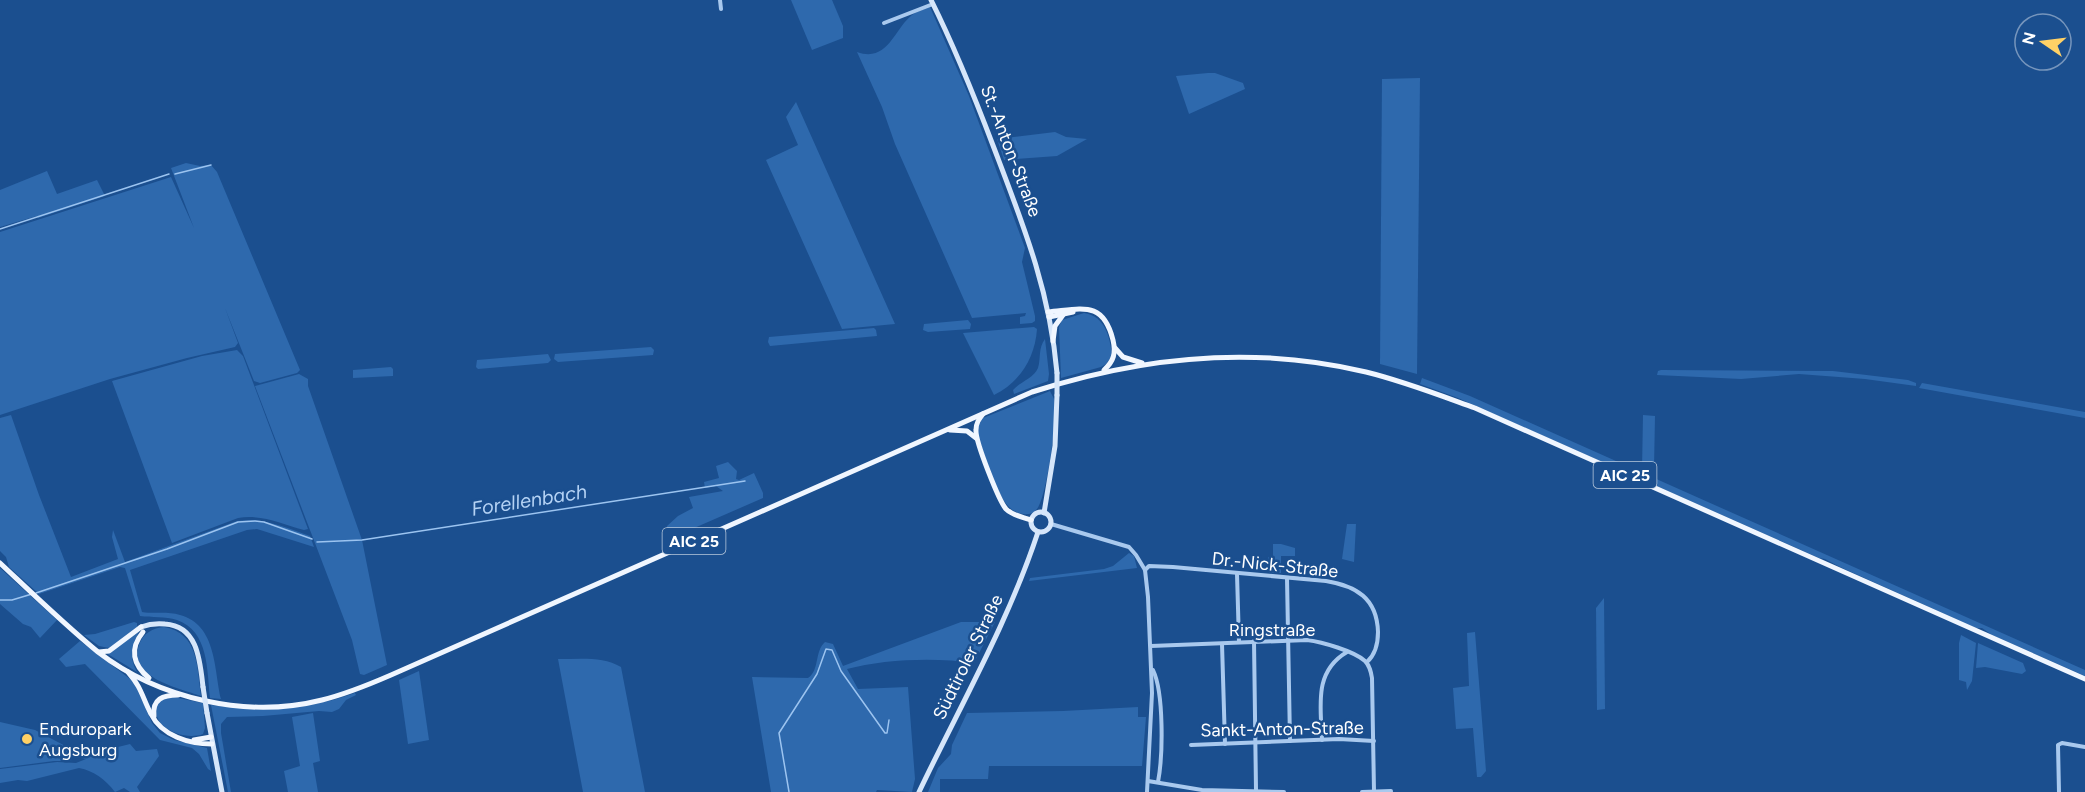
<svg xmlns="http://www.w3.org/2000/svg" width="2085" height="792" font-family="Figtree,sans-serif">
	<rect width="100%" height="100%" fill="#1b4f8f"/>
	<g fill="#2e69ad">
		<path d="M 791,0 L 832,0 L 843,26 L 843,38 L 812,50 Z"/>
		<path d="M 930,7 L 969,96 L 1025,248 L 1022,262 L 1035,316 L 1035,321 L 1032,323 L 1020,324 L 1020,317 L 1025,316 L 1026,313 L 972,318 L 895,144 L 882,107 L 857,52 C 888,63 894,29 912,15 C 917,11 924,10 930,7 Z"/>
		<path d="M 1208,73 L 1215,73 L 1243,83 L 1245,89 L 1189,114 L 1176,76 Z"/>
		<path d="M 1420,78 L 1417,374 L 1380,364 L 1382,79 Z"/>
		<path d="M 796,102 L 895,324 L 842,329 L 766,160 L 798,145 L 786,117 Z"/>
		<path d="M 1055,132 L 1066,137 L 1087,139 L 1057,156 L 1004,160 L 997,139 Z"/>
		<path d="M 186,163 L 200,166 L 211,165 L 217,172 L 300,370 L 297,373 L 260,383 L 254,381 L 225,308 L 238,343 L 235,347 L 187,358 L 110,379 L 0,415 L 0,232 L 171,177 L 194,228 L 171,168 Z"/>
		<path d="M 47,171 L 57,194 L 97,180 L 105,196 L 38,218 L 37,216 L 0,227 L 0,190 Z"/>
		<path d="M 1084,313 C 1105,316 1110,337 1112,356 L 1106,364 L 1101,367 L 1061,378 L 1059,327 L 1062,320 Z"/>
		<path d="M 968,320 L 971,324 L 970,329 L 928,332 L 923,330 L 924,324 Z"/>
		<path d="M 1034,327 L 1037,329 C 1035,358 1020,382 994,395 L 963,333 Z"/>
		<path d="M 874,328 L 876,330 L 877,336 L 770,346 L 768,342 L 769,337 Z"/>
		<path d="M 1045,339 L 1049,374 L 1048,381 L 1014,394 L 1013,390 C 1020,382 1034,378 1038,368 C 1041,358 1038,348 1045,339 Z"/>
		<path d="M 651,347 L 654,350 L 653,355 L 558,362 L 554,359 L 555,354 Z"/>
		<path d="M 237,350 L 243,356 L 308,529 L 304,530 C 281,524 262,514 238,518 L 172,543 L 112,381 L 202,356 Z"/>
		<path d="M 548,354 L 551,360 L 548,363 L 478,369 L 476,367 L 477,360 Z"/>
		<path d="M 391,367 L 393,369 L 393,376 L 353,378 L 353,370 Z"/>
		<path d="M 1661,370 L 1833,371 L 1908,380 L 1916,383 L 1916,386 L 1865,379 L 1799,374 L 1741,379 L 1657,375 L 1658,371 Z"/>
		<path d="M 299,374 L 308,379 L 308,386 L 362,540 L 387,665 L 364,675 L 360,674 L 352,640 L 255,386 Z"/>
		<path d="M 1422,378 L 1470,396 L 2085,670 L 2085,676 L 1992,635 L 1982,628 L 1976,628 L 1840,567 L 1825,559 L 1819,558 L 1458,398 L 1420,384 Z"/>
		<path d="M 1922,383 L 2085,412 L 2085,418 L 1919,388 Z"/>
		<path d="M 1050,391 C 1051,394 1053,396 1054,399 C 1058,416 1047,496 1037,509 C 1030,518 1016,514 1009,507 C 997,496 985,455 979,439 C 977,430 978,425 983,418 Z"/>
		<path d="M 11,415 L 39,495 L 71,577 L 118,559 L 112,537 L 113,530 L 125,562 L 237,521 C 263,517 286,528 310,536 L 314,547 L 257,529 L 247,530 L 130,570 L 142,612 C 154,614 168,611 180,615 C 217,625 214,670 221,699 L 210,698 C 207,671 209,631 177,620 C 165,616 152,618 140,616 L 125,568 L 120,567 L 39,594 L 9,567 L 6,557 L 0,551 L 0,418 Z"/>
		<path d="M 1643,415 L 1655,416 L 1654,468 L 1651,473 L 1642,470 Z"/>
		<path d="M 728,462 L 737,471 L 736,479 L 739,480 L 754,473 L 763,493 L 763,498 L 669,539 L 667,526 L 678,516 L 693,508 L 689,497 L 723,491 L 716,486 L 705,488 L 704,482 L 719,478 L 716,466 Z"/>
		<path d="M 1347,524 L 1356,524 L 1354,562 L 1342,559 Z"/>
		<path d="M 1273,544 L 1281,544 L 1295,548 L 1295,556 L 1281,556 L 1281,573 L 1269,573 L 1268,557 L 1273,556 Z"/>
		<path d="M 1129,553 L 1134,556 L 1137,568 L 1029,581 L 1030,578 L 1104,569 L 1113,566 Z"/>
		<path d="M 0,568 L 57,620 L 40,638 L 31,627 L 23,624 L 0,604 Z"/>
		<path d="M 1604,598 L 1605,709 L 1597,710 L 1596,608 Z"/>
		<path d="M 134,622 L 137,623 L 137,627 L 109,648 L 99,646 L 84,635 L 95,634 Z"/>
		<path d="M 961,622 L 995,622 L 974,663 C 936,657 883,659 847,669 L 858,689 L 908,687 L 915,779 L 912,792 L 877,790 L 876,792 L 771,792 L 752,677 L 808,678 C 820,670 814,652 825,642 L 833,644 L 843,666 Z"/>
		<path d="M 164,627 C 199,633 197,668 201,696 C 179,688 128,678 139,645 C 143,633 153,628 164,627 Z"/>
		<path d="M 139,632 C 131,646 129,658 137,672 L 106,653 Z"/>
		<path d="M 1475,632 L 1486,771 L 1481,777 L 1477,777 L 1473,728 L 1456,729 L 1453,688 L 1469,686 L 1467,633 Z"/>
		<path d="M 1961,635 L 1976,643 L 1972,681 L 1967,690 L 1966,682 L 1959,680 L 1959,643 Z"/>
		<path d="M 80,641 L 134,682 L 152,723 L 160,733 L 174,740 L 207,748 L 211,771 L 208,769 L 199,754 L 192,748 L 160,740 L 85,664 L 66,667 L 59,659 Z"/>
		<path d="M 1978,643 L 2023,663 L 2026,671 L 2022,674 L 1985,667 L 1976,668 Z"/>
		<path d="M 558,659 C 580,659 603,656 621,667 L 645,792 L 583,792 Z"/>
		<path d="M 419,671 L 429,740 L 408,744 L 399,680 Z"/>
		<path d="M 355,693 L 356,695 L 346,700 L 339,709 L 332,712 L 319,711 L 263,716 L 227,717 L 221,724 L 221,733 L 231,792 L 228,792 L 211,705 C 260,712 308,710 355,693 Z"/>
		<path d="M 173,697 L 203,703 L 205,728 L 203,734 C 183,742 144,725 160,700 Z"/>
		<path d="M 1138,707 L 1138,717 L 1146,717 L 1142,766 L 989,766 L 988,779 L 940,779 L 940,792 L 928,792 L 938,768 L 951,754 L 952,745 L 967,713 L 1063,711 Z"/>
		<path d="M 313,713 L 320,761 L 313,763 L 318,792 L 288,792 L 284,771 L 300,766 L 292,717 Z"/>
		<path d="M 0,722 L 35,730 L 71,749 L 106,750 L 130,744 L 136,751 L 157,749 L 159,756 L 137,787 L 140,792 L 130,792 L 124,788 L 115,792 C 105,779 94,771 79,768 L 27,781 L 18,780 L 0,783 L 0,769 L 57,762 L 76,763 L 86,759 L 72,756 L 71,761 L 54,761 L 0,768 Z"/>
	</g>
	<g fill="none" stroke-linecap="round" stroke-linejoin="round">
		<g stroke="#9cc4f0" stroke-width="1.5">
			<path d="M 175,174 L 211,165"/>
			<path d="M 0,229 L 169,174"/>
			<path d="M 317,542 L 362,540 L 745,481"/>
			<path d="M 36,593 L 167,549 L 238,522 L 255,521 L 264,522 L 312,539"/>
			<path d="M 0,600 L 12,600 L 32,594"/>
			<path d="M 789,792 L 779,733 L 817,674 L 826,649 L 832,650 L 841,671 L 885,733 L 887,733 L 889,720"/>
		</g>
		<g stroke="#a9c9ee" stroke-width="4">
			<path d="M 720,0 L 721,9"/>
			<path d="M 884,23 L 933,4"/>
			<path d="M 1051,524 L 1129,547 L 1136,555 L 1145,570 L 1148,597 L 1152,693 L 1147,792"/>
			<path d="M 1145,570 L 1149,566 L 1173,567 L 1326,581 C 1356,586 1377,598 1378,632 C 1378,644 1376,654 1367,662"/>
			<path d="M 1237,574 L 1239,642"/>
			<path d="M 1287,578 L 1290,741"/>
			<path d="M 1254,641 L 1256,790"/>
			<path d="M 1222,644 L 1225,744"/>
			<path d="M 1151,646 L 1307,640 C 1322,642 1354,651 1365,661 C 1370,666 1371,672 1372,678 L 1374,791"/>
			<path d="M 1153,670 C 1164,693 1163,756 1158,782"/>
			<path d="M 1322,740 C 1321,707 1313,672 1347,652"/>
			<path d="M 1191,745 L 1339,739 L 1374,741"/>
			<path d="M 1148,781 L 1202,790 L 1284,792"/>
			<path d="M 1362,792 L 1391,791"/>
			<path d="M 2059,792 L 2058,745 L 2062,743 L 2085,747"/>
		</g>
		<g stroke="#d6e6fa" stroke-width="5">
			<path d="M 931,0 C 955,48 975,98 994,148 C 1023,224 1050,291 1057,373"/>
			<circle cx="1041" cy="522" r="10"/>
			<path d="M 1044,513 L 1055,446 L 1057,395"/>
			<path d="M 141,627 C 149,624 156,623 165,624 C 198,626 200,661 203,687"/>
			<path d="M 207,713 L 222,792"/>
			<path d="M 919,792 C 960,706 1008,623 1038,532"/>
		</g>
		<g stroke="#f0f6ff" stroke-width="5">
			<path d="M 1048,312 C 1082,309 1103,300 1113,340 C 1116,353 1114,361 1104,370"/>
			<path d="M 1049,317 L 1073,312"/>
			<path d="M 1053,341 L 1055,326 L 1063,315"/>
			<path d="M 1115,348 L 1123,357 L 1142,363"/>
			<path d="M 983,414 C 979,419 976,423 976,430 C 975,441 999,501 1006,509 C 1013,516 1023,517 1031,520"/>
			<path d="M 950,430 L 967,431 L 976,438"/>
			<path d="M 0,563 C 32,593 64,624 98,652 C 159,699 247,719 322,700 C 346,694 368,685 391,675 L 1032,392 C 1140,357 1254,345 1366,372 C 1403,381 1439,395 1475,408 L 2085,679"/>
			<path d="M 143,632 C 129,649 133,665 149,678"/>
			<path d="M 99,652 L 109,651 L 141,627"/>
			<path d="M 128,672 C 142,688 142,697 151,714 C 162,736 189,744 212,744"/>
			<path d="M 154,716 C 152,699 163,695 178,695"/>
			<path d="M 194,740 L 211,737"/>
		</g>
		<g stroke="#d6e6fa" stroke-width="5">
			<path d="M 1057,373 L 1057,395"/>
			<path d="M 203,687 L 207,713"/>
		</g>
	</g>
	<circle fill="#ffd166" stroke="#1b4f8f" stroke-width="2" cx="27" cy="739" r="6"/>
	<g text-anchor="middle" stroke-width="5" stroke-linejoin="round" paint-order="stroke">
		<g fill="#1b4f8f" stroke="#bbcadd" stroke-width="1.5">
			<rect x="1593.5" y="462" width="63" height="26" rx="4.5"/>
			<rect x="662.5" y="528" width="63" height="26" rx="4.5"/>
		</g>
		<g font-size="16" font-weight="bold" fill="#fff">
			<text x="1625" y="481">AIC 25</text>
			<text x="694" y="547">AIC 25</text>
		</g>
		<g font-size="18" fill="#fff" stroke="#1b4f8f">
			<text transform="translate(1011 151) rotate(69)" y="6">St.-Anton-Straße</text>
			<text transform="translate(1275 565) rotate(6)" y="6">Dr.-Nick-Straße</text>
			<text x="1272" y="636">Ringstraße</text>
			<text transform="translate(968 657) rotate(-64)" y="6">Südtiroler Straße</text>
			<text transform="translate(1282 729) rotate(-1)" y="6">Sankt-Anton-Straße</text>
		</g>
		<g font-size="18" fill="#fff" stroke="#1b4f8f" text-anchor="start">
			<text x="39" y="735">Enduropark<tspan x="39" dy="21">Augsburg</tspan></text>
		</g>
		<g font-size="20" font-style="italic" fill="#b5d3f5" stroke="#1b4f8f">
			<text transform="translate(529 500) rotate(-9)" y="7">Forellenbach</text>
		</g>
	</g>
	<g transform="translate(2043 42) rotate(284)"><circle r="28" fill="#1b4f8f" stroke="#7695bc" stroke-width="1.5"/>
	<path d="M0-4.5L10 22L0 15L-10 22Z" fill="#ffd166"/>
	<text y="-9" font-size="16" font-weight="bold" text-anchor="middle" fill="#ffffff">N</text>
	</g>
</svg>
